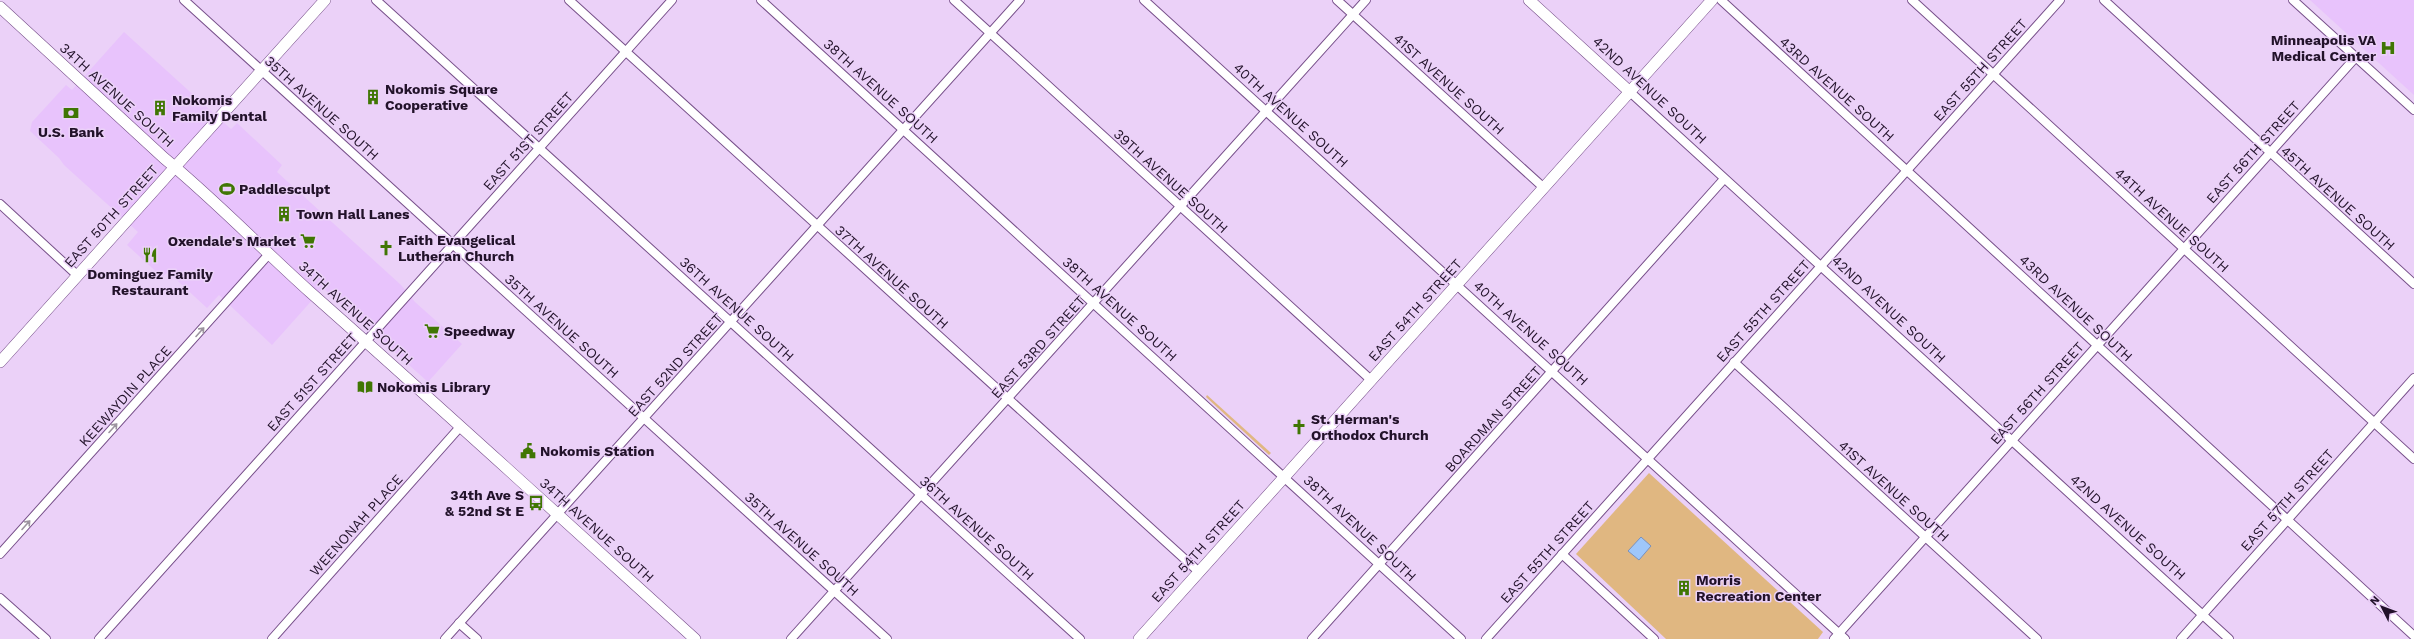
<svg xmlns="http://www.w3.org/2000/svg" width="2414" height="639" font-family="'Work Sans',sans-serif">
	<rect width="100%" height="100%" fill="#ebd1f8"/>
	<g fill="#e8c3fc">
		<path d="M 2310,0 L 2414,0 L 2414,95 Z"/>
		<path d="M 124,32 L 231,129 L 237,123 L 282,165 L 277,172 L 401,285 L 415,302 L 462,344 L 428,382 L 323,288 L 272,345 L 219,295 L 207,308 L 168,272 L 162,277 L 127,245 L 138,232 L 64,165 L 59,158 L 30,131 L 32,122 L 66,85 L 72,90 Z"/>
	</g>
	<g fill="#e0b781">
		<path d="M 1207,395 L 1271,453 L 1269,455 L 1206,397 Z"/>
		<path d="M 1649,473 L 1823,632 L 1818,639 L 1666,639 L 1576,554 Z"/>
	</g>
	<path fill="#9fc7fa" stroke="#7a91bc" d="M 1641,537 L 1651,546 L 1639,560 L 1628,551 Z"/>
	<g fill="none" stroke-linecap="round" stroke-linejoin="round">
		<defs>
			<g id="street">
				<path d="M 184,0 L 887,639"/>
				<path d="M 376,0 L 1080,639"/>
				<path d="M 569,0 L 1199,572"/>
				<path d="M 761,0 L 1461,639"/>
				<path d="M 954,0 L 1371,380"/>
				<path d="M 1144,0 L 1845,639"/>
				<path d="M 1337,0 L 1544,188"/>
				<path d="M 1721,0 L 2414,636"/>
				<path d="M 1912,0 L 2414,459"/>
				<path d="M 2104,0 L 2414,284"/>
				<path d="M 2293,0 L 2414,110"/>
				<path d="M 1630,92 L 2229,639"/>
				<path d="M 0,204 L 77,275"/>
				<path d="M 1734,362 L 2037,639"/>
				<path d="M 0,554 L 269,254"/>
				<path d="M 1562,554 L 1654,639"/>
				<path d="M 0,598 L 46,639"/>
				<path d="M 459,623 L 477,639"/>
				<path d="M 99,639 L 672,0"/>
				<path d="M 272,639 L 460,427"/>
				<path d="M 445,639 L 1020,0"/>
				<path d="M 791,639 L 1366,0"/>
				<path d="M 1312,639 L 1724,179"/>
				<path d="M 1486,639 L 2060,0"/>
				<path d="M 1834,639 L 2356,57"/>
				<path d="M 2181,639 L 2414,378"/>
			</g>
			<g id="secondary">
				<path d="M 1529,0 L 1630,92"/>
				<path d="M 0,7 L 164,158 C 215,200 261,248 310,292 C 439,406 567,523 695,639"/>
				<path d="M 0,362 L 325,0"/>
				<path d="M 1139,639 L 1712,0"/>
			</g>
		</defs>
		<use href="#street" stroke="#77508a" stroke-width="10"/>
		<use href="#secondary" stroke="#77508a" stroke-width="12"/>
		<use href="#street" stroke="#fff" stroke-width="8"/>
		<use href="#secondary" stroke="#fff" stroke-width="11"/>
	</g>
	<defs><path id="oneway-shaft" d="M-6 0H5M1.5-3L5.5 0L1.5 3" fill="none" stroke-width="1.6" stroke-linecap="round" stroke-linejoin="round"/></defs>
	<g stroke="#9c949f">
		<use href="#oneway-shaft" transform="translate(200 332) rotate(-48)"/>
		<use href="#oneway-shaft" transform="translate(113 428) rotate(-48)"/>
		<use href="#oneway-shaft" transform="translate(26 525) rotate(-48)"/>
	</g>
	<defs>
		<symbol id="hospital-bare" viewBox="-9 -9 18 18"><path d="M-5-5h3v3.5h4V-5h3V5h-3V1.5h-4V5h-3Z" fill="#407603" stroke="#ebd1f8" stroke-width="2.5" paint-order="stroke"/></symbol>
		<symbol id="building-bare" viewBox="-9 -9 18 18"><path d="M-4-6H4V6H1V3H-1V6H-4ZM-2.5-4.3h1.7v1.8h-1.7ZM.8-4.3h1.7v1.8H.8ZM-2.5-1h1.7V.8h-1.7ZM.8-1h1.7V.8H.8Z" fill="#407603" stroke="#ebd1f8" stroke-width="2.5" paint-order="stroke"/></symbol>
		<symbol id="bank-bare" viewBox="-9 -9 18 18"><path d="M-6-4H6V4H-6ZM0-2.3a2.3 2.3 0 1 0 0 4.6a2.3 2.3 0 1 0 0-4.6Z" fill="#407603" stroke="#ebd1f8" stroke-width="2.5" paint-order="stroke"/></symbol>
		<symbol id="stadium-bare" viewBox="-9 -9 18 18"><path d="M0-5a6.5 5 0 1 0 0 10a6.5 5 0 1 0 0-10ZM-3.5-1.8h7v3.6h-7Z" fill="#407603" stroke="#ebd1f8" stroke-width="2.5" paint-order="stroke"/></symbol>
		<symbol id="supermarket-bare" viewBox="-9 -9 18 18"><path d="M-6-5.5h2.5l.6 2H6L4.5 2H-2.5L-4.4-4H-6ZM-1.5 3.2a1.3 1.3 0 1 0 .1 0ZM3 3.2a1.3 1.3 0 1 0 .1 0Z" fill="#407603" stroke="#ebd1f8" stroke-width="2.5" paint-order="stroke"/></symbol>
		<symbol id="church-bare" viewBox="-9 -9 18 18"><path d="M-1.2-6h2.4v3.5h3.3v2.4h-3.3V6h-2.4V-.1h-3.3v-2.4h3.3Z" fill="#407603" stroke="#ebd1f8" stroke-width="2.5" paint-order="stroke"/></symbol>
		<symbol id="restaurant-bare" viewBox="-9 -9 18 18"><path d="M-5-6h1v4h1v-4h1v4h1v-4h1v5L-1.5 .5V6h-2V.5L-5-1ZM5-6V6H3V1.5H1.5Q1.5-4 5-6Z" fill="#407603" stroke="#ebd1f8" stroke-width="2.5" paint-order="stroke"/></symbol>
		<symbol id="library-bare" viewBox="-9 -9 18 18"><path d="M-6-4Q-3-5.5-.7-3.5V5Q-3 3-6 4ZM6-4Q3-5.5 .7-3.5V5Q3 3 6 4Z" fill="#407603" stroke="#ebd1f8" stroke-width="2.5" paint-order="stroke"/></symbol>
		<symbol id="civic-bare" viewBox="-9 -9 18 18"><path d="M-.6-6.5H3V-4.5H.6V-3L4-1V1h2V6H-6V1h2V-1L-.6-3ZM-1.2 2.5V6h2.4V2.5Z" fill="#407603" stroke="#ebd1f8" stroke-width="2.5" paint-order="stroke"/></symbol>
		<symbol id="bus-bare" viewBox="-9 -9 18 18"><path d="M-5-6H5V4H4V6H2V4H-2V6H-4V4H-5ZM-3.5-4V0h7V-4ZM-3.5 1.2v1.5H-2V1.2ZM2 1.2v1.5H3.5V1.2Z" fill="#407603" stroke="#ebd1f8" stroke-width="2.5" paint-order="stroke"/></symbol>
	</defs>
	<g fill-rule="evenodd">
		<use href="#hospital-bare" x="2377" y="37" width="22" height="22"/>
		<use href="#building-bare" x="362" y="86" width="22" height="22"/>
		<use href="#building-bare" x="149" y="97" width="22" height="22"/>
		<use href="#bank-bare" x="60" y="102" width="22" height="22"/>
		<use href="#stadium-bare" x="216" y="178" width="22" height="22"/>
		<use href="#building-bare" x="273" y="203" width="22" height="22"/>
		<use href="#supermarket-bare" x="297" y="230" width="22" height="22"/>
		<use href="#church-bare" x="375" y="237" width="22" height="22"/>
		<use href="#restaurant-bare" x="139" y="244" width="22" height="22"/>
		<use href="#supermarket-bare" x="421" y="320" width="22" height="22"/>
		<use href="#library-bare" x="354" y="376" width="22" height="22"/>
		<use href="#church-bare" x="1288" y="416" width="22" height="22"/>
		<use href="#civic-bare" x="517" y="440" width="22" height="22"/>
		<use href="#bus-bare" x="525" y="492" width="22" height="22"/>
		<use href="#building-bare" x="1673" y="577" width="22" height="22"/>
	</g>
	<g text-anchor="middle" stroke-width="3" stroke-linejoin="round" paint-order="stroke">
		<g font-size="14" font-weight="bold" fill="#22122a" stroke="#ebd1f8" text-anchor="start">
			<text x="2376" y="45" text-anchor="end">Minneapolis VA<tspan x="2376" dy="16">Medical Center</tspan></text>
			<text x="385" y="94">Nokomis Square<tspan x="385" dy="16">Cooperative</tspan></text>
			<text x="172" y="105">Nokomis<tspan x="172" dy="16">Family Dental</tspan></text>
			<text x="71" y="137" text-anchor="middle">U.S. Bank</text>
			<text x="239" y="194">Paddlesculpt</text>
			<text x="296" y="219">Town Hall Lanes</text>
			<text x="398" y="245">Faith Evangelical<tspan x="398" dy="16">Lutheran Church</tspan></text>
			<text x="296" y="246" text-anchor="end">Oxendale's Market</text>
			<text x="150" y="279" text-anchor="middle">Dominguez Family<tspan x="150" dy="16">Restaurant</tspan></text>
			<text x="444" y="336">Speedway</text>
			<text x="377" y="392">Nokomis Library</text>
			<text x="1311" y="424">St. Herman's<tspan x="1311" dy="16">Orthodox Church</tspan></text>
			<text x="540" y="456">Nokomis Station</text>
			<text x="524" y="500" text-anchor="end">34th Ave S<tspan x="524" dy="16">&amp; 52nd St E</tspan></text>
			<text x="1696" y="585">Morris<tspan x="1696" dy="16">Recreation Center</tspan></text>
		</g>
		<g font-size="14" fill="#22122a" stroke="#ebd1f8">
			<text transform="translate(1980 70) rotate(-48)" y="5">EAST 55TH STREET</text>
			<text transform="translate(1449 84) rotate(42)" y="5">41ST AVENUE SOUTH</text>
			<text transform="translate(1837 89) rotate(42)" y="5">43RD AVENUE SOUTH</text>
			<text transform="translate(1650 90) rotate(43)" y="5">42ND AVENUE SOUTH</text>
			<text transform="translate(881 91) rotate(42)" y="5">38TH AVENUE SOUTH</text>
			<text transform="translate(117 95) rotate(42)" y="5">34TH AVENUE SOUTH</text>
			<text transform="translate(322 108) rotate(42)" y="5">35TH AVENUE SOUTH</text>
			<text transform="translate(1291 115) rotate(42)" y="5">40TH AVENUE SOUTH</text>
			<text transform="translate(528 141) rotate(-48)" y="5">EAST 51ST STREET</text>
			<text transform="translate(2253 152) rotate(-48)" y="5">EAST 56TH STREET</text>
			<text transform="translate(1171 181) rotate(42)" y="5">39TH AVENUE SOUTH</text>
			<text transform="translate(2338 198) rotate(42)" y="5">45TH AVENUE SOUTH</text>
			<text transform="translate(111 216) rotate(-48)" y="5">EAST 50TH STREET</text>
			<text transform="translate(2172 220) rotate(42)" y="5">44TH AVENUE SOUTH</text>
			<text transform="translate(892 277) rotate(42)" y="5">37TH AVENUE SOUTH</text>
			<text transform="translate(2076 308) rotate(43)" y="5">43RD AVENUE SOUTH</text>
			<text transform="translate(737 309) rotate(42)" y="5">36TH AVENUE SOUTH</text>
			<text transform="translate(1120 309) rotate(42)" y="5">38TH AVENUE SOUTH</text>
			<text transform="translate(1889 309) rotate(43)" y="5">42ND AVENUE SOUTH</text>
			<text transform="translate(1415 310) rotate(-48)" y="5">EAST 54TH STREET</text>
			<text transform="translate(1763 311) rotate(-48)" y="5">EAST 55TH STREET</text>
			<text transform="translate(356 313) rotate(42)" y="5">34TH AVENUE SOUTH</text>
			<text transform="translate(562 326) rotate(42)" y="5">35TH AVENUE SOUTH</text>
			<text transform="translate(1531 333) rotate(42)" y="5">40TH AVENUE SOUTH</text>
			<text transform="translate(1038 347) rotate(-48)" y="5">EAST 53RD STREET</text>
			<text transform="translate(675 365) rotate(-48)" y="5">EAST 52ND STREET</text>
			<text transform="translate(312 382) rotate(-48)" y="5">EAST 51ST STREET</text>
			<text transform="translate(2037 393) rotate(-48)" y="5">EAST 56TH STREET</text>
			<text transform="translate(125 396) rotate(-48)" y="5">KEEWAYDIN PLACE</text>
			<text transform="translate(1493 419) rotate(-48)" y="5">BOARDMAN STREET</text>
			<text transform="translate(1894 491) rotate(42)" y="5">41ST AVENUE SOUTH</text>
			<text transform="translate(2287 500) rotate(-48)" y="5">EAST 57TH STREET</text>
			<text transform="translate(356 525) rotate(-48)" y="5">WEENONAH PLACE</text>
			<text transform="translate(2128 527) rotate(42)" y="5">42ND AVENUE SOUTH</text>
			<text transform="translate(977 528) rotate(42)" y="5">36TH AVENUE SOUTH</text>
			<text transform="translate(1360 528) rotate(43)" y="5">38TH AVENUE SOUTH</text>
			<text transform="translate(597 530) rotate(42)" y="5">34TH AVENUE SOUTH</text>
			<text transform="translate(802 544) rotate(42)" y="5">35TH AVENUE SOUTH</text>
			<text transform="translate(1198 551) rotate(-48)" y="5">EAST 54TH STREET</text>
			<text transform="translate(1547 552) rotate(-48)" y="5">EAST 55TH STREET</text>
		</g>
	</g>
	<g transform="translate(2382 607) rotate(312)" stroke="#ebd1f8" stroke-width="3" paint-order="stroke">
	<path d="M0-3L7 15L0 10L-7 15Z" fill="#22122a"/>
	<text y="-6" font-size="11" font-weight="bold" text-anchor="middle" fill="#22122a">N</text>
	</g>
</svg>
